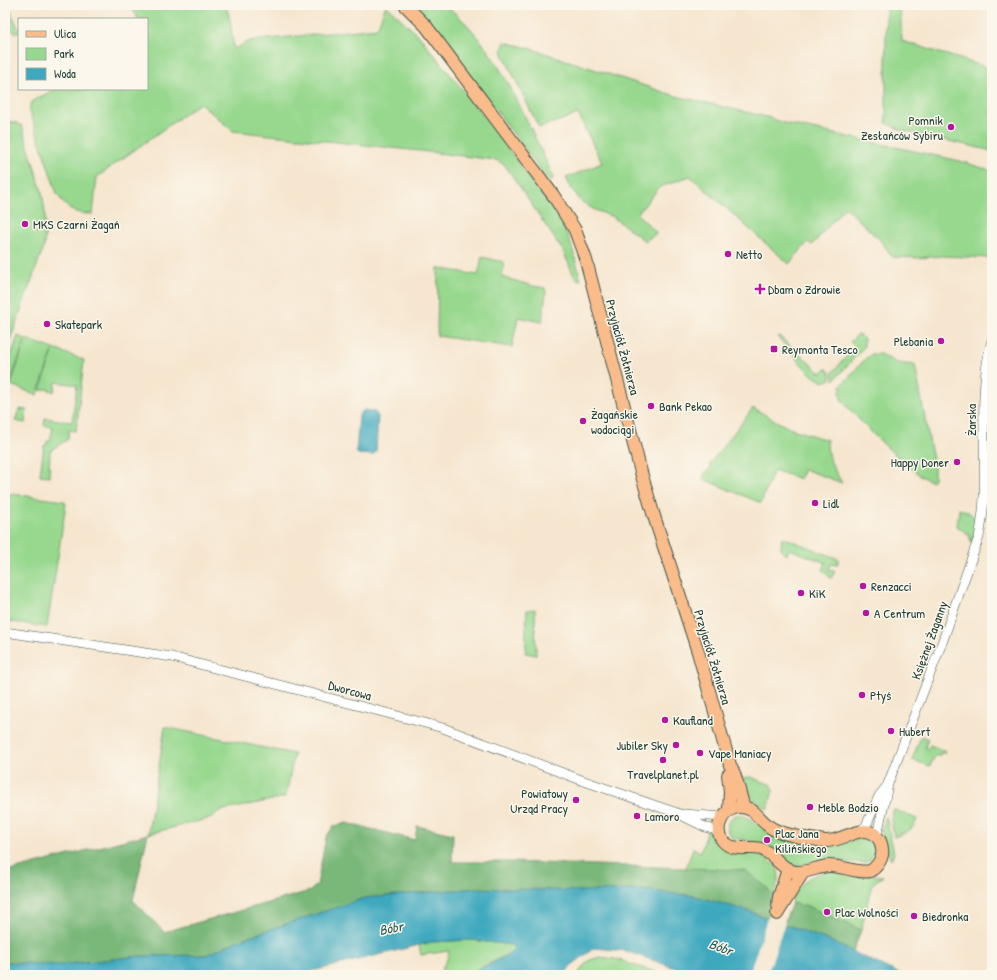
<svg xmlns="http://www.w3.org/2000/svg" width="997" height="980" font-family="'Patrick Hand',sans-serif">
	<rect width="100%" height="100%" fill="#fbf7ec"/>
	<filter id="ink" filterUnits="userSpaceOnUse"><feTurbulence type="fractalNoise" baseFrequency=".025" numOctaves="2"/><feDisplacementMap in="SourceGraphic" scale="8" xChannelSelector="R" yChannelSelector="G"/><feConvolveMatrix kernelMatrix="1 2 1 2 8 2 1 2 1" color-interpolation-filters="sRGB"/></filter>
	<filter id="wash" filterUnits="userSpaceOnUse"><feTurbulence type="fractalNoise" baseFrequency=".012" numOctaves="4" result="noise"/><feDisplacementMap in="SourceGraphic" scale="16" xChannelSelector="R" yChannelSelector="G"/><feGaussianBlur stdDeviation="0.9" result="paint"/><feColorMatrix in="noise" values="0 0 0 0 0 0 0 0 0 0 0 0 0 0 0 0 0 1.4 0 .05"/><feComposite in="paint" operator="in"/></filter>
	<g filter="url(#wash)">
		<rect width="100%" height="100%" fill="#f6e6cf"/>
		<g fill="#97d88e" stroke="#5b8a61">
			<path d="M 5,5 L 8,5 L 19,30 L 19,33 C 6,32 5,16 5,5 Z"/>
			<path d="M 130,5 L 226,5 L 230,20 L 234,49 L 250,41 L 377,28 L 386,5 L 419,36 L 487,120 L 550,206 L 565,229 L 571,244 L 581,280 L 580,280 L 575,278 L 563,251 L 505,165 L 496,160 L 420,151 L 233,131 L 200,103 L 97,177 L 93,214 C 73,214 68,210 57,194 L 30,112 L 30,105 L 34,100 L 56,89 L 147,89 L 147,19 L 138,19 Z"/>
			<path d="M 414,5 L 445,5 C 497,43 526,120 553,176 L 552,180 L 548,180 L 545,176 L 434,27 Z"/>
			<path d="M 886,5 L 900,5 L 902,41 L 992,69 L 992,151 L 901,130 L 886,123 Z"/>
			<path d="M 505,42 L 529,48 L 676,96 L 767,117 L 784,123 L 960,161 L 992,171 L 992,258 L 942,256 L 918,258 L 893,257 L 880,240 L 845,207 L 812,245 L 808,242 L 789,264 L 690,176 L 660,187 L 637,214 L 657,233 L 645,241 L 613,217 L 593,209 L 581,201 L 571,188 L 566,178 L 602,163 L 578,114 L 539,128 L 503,54 L 502,49 Z"/>
			<path d="M 5,121 L 17,123 L 22,126 L 42,192 L 45,212 L 45,236 L 44,246 L 8,346 L 5,345 Z"/>
			<path d="M 482,257 L 504,262 L 502,277 L 533,286 L 545,288 L 546,293 L 542,322 L 518,317 L 512,347 L 437,336 L 438,268 L 478,275 Z"/>
			<path d="M 857,335 L 860,335 L 864,339 L 864,347 L 834,380 L 832,373 L 855,347 L 850,342 Z"/>
			<path d="M 18,336 L 84,360 L 76,431 L 69,430 L 68,439 L 50,451 L 49,476 L 40,475 L 44,445 L 47,445 L 47,441 L 50,441 L 53,427 L 44,425 L 45,418 L 72,422 L 77,385 L 56,382 L 54,392 L 47,389 L 40,391 L 53,351 L 37,395 L 11,385 L 25,341 L 9,386 L 7,386 L 5,390 L 5,372 Z"/>
			<path d="M 779,336 L 821,373 L 826,368 L 830,372 L 831,379 C 828,380 826,382 822,381 C 810,377 786,347 778,337 Z"/>
			<path d="M 872,354 L 880,354 L 897,363 L 915,365 L 934,466 L 934,479 L 932,481 C 919,482 850,412 841,399 L 840,392 L 842,388 L 840,387 L 865,359 Z"/>
			<path d="M 753,408 L 789,428 L 827,440 C 826,456 834,469 842,483 L 804,469 L 800,479 L 774,470 L 761,503 L 703,479 L 704,474 L 711,467 L 709,465 Z"/>
			<path d="M 19,409 L 27,410 L 25,423 L 15,421 Z"/>
			<path d="M 5,493 L 64,501 L 66,504 L 47,627 L 5,621 Z"/>
			<path d="M 959,509 L 967,511 L 975,518 L 975,532 L 972,544 L 969,535 L 957,526 Z"/>
			<path d="M 782,537 L 839,559 L 837,565 L 831,564 L 829,569 L 835,571 L 831,579 L 823,570 L 826,563 L 789,549 L 787,555 L 782,551 L 781,548 Z"/>
			<path d="M 535,609 L 536,655 L 525,653 C 527,642 524,635 527,624 L 526,622 L 527,610 Z"/>
			<path d="M 165,727 L 294,754 L 286,797 L 220,811 L 211,818 L 148,834 Z"/>
			<path d="M 921,736 L 928,739 L 925,747 L 928,749 L 930,745 L 945,751 L 944,754 L 941,752 L 940,755 L 935,756 L 930,766 L 912,760 Z"/>
			<path d="M 750,777 L 772,785 L 773,790 L 768,809 C 754,804 747,793 743,778 Z"/>
			<path d="M 893,809 L 917,819 C 913,831 905,833 894,837 L 891,820 Z"/>
			<path d="M 735,815 C 746,813 750,821 760,825 C 780,833 803,838 824,845 C 840,850 860,830 873,845 C 876,853 872,862 863,863 L 835,861 L 821,861 L 796,866 L 789,863 L 772,848 L 765,844 L 733,838 C 724,830 726,822 735,815 Z"/>
			<path d="M 886,817 L 894,853 L 891,860 L 888,853 L 881,830 Z"/>
			<path d="M 707,831 L 756,850 L 777,867 L 779,875 L 774,896 L 765,886 L 686,868 L 693,848 L 701,852 Z"/>
			<path d="M 830,871 L 883,876 L 872,884 L 861,930 L 805,905 L 801,906 L 791,903 C 797,884 810,874 830,871 Z"/>
			<path d="M 471,940 L 511,945 L 514,946 L 513,951 L 502,957 L 466,975 L 439,975 L 448,957 L 449,951 L 421,955 L 419,945 L 432,942 Z"/>
			<path d="M 599,957 L 616,959 L 664,975 L 577,975 L 588,961 Z"/>
		</g>
		<g fill="#79b879" stroke="#4c7a56">
			<path d="M 347,823 L 415,840 L 417,826 L 453,834 L 452,862 L 509,862 L 744,870 L 765,886 L 774,896 L 768,918 L 748,911 L 695,896 L 641,890 L 582,891 L 476,888 L 365,898 L 244,938 L 206,955 L 140,956 L 59,965 L 5,962 L 5,872 L 148,834 L 133,900 L 164,932 L 310,891 L 317,885 L 326,837 L 334,826 Z"/>
			<path d="M 792,903 L 801,906 L 805,905 L 861,930 L 853,952 L 830,941 L 784,924 Z"/>
		</g>
		<g fill="#3ea8be" stroke="#2e7279">
			<path d="M 364,410 L 374,411 L 378,416 L 376,452 L 373,455 L 358,454 L 356,452 L 359,416 L 360,413 Z"/>
			<path d="M 476,888 L 582,891 L 641,890 L 695,896 L 748,911 L 830,941 L 902,975 L 695,975 L 626,951 L 594,948 L 572,965 L 564,975 L 466,975 C 477,969 510,958 514,947 L 511,945 L 471,940 L 432,942 L 296,975 L 5,975 L 5,962 L 59,965 L 140,956 L 206,955 L 244,938 L 365,898 Z"/>
		</g>
		<path fill="#f6e6cf" d="M 768,916 L 785,922 L 767,975 L 749,975 Z"/>
	</g>
	<g filter="url(#ink)">
		<g fill="none" stroke-linecap="round" stroke-linejoin="round">
			<defs>
				<g id="minor">
					<path d="M 5,632 L 172,657 L 421,722 L 443,728 L 584,781 L 677,813 L 705,827 L 719,831"/>
					<path d="M 684,814 L 722,817"/>
					<path d="M 860,831 L 866,826 L 879,796 L 887,786"/>
					<path d="M 877,836 C 880,819 885,802 888,784 L 943,640 L 979,537 C 993,472 974,404 992,340"/>
				</g>
				<g id="major">
					<path d="M 405,5 L 426,26 L 553,195 L 575,230 L 586,260 L 642,476 L 653,513 L 698,652 L 730,765 C 737,776 739,793 744,807"/>
					<path d="M 728,775 L 730,791 L 729,809"/>
					<path d="M 738,807 C 757,806 759,823 775,830 C 790,836 808,839 825,841 C 842,843 864,820 878,838 C 881,841 883,850 882,855 C 881,861 876,868 870,871 C 860,874 840,865 828,866 C 817,867 802,875 792,871 C 779,867 774,853 761,849 C 750,846 738,851 728,845 C 711,835 719,811 738,807 Z"/>
					<path d="M 778,905 L 779,897 L 788,869"/>
					<path d="M 777,914 L 803,872"/>
				</g>
			</defs>
			<use href="#minor" stroke="#3f564b" stroke-width="10"/>
			<use href="#major" stroke="#3f564b" stroke-width="14"/>
			<use href="#minor" stroke="#fff" stroke-width="9"/>
			<use href="#major" stroke="#fabc8b" stroke-width="12"/>
		</g>
	</g>
	<g fill="#b5179e" stroke="#fbf7ec" stroke-width="1.5">
		<circle cx="951" cy="127" r="4"/>
		<circle cx="25" cy="224" r="4"/>
		<circle cx="728" cy="254" r="4"/>
		<path d="M758 283h4v4h4v4h-4v4h-4v-4h-4v-4h4z"/>
		<circle cx="47" cy="324" r="4"/>
		<circle cx="941" cy="341" r="4"/>
		<rect x="770" y="345" width="8" height="8" rx="2"/>
		<circle cx="651" cy="406" r="4"/>
		<circle cx="583" cy="421" r="4"/>
		<circle cx="957" cy="462" r="4"/>
		<circle cx="815" cy="503" r="4"/>
		<circle cx="863" cy="586" r="4"/>
		<circle cx="801" cy="593" r="4"/>
		<circle cx="866" cy="613" r="4"/>
		<circle cx="862" cy="695" r="4"/>
		<circle cx="665" cy="720" r="4"/>
		<circle cx="891" cy="731" r="4"/>
		<circle cx="676" cy="745" r="4"/>
		<circle cx="700" cy="753" r="4"/>
		<circle cx="663" cy="760" r="4"/>
		<circle cx="576" cy="800" r="4"/>
		<circle cx="810" cy="807" r="4"/>
		<circle cx="637" cy="816" r="4"/>
		<circle cx="767" cy="840" r="4"/>
		<circle cx="827" cy="912" r="4"/>
		<circle cx="914" cy="916" r="4"/>
	</g>
	<g text-anchor="middle" stroke-width="3" stroke-linejoin="round" paint-order="stroke">
		<g font-size="13" fill="#1f3d34" stroke="#fbf7ec" text-anchor="start">
			<text x="943" y="125" text-anchor="end">Pomnik<tspan x="943" dy="15">Zesłańców Sybiru</tspan></text>
			<text x="33" y="229">MKS Czarni Żagań</text>
			<text x="736" y="259">Netto</text>
			<text x="768" y="294">Dbam o Zdrowie</text>
			<text x="55" y="329">Skatepark</text>
			<text x="933" y="346" text-anchor="end">Plebania</text>
			<text x="782" y="354">Reymonta Tesco</text>
			<text x="659" y="411">Bank Pekao</text>
			<text x="591" y="419">Żagańskie<tspan x="591" dy="15">wodociągi</tspan></text>
			<text x="949" y="467" text-anchor="end">Happy Doner</text>
			<text x="823" y="508">Lidl</text>
			<text x="871" y="591">Renzacci</text>
			<text x="809" y="598">KiK</text>
			<text x="874" y="618">A Centrum</text>
			<text x="870" y="700">Ptyś</text>
			<text x="673" y="725">Kaufland</text>
			<text x="899" y="736">Hubert</text>
			<text x="668" y="750" text-anchor="end">Jubiler Sky</text>
			<text x="708" y="758">Vape Maniacy</text>
			<text x="663" y="779" text-anchor="middle">Travelplanet.pl</text>
			<text x="568" y="798" text-anchor="end">Powiatowy<tspan x="568" dy="15">Urząd Pracy</tspan></text>
			<text x="818" y="812">Meble Bodzio</text>
			<text x="645" y="821">Lamoro</text>
			<text x="775" y="838">Plac Jana<tspan x="775" dy="15">Kilińskiego</tspan></text>
			<text x="835" y="917">Plac Wolności</text>
			<text x="922" y="921">Biedronka</text>
		</g>
		<g font-size="13" fill="#1f3d34" stroke="#fbf7ec">
			<text transform="translate(623 347) rotate(75)" y="5">Przyjaciół Żołnierza</text>
			<text transform="translate(971 420) rotate(-90)" y="5">Żarska</text>
			<text transform="translate(929 640) rotate(-70)" y="5">Księżnej Żaganny</text>
			<text transform="translate(713 657) rotate(73)" y="5">Przyjaciół Żołnierza</text>
			<text transform="translate(350 690) rotate(15)" y="5">Dworcowa</text>
		</g>
		<g font-size="14" font-style="italic" fill="#285d5d" stroke="#fbf7ec">
			<text transform="translate(391 928) rotate(-11)" y="5">Bóbr</text>
			<text transform="translate(721 947) rotate(21)" y="5">Bóbr</text>
		</g>
	</g>
	<rect width="997" height="980" fill="none" stroke="#fbf7ec" stroke-width="20"/>
	<rect x="18" y="18" width="130" height="72" fill="#fbf7ec" stroke="#a3ada2"/>
	<rect x="26" y="31" width="20" height="6" fill="#fabc8b" stroke="#a3ada2"/>
	<text x="54" y="38" font-size="12" fill="#1f3d34">Ulica</text>
	<rect x="26" y="48" width="20" height="12" fill="#97d88e" stroke="#a3ada2"/>
	<text x="54" y="58" font-size="12" fill="#1f3d34">Park</text>
	<rect x="26" y="68" width="20" height="12" fill="#3ea8be" stroke="#a3ada2"/>
	<text x="54" y="78" font-size="12" fill="#1f3d34">Woda</text>
</svg>
